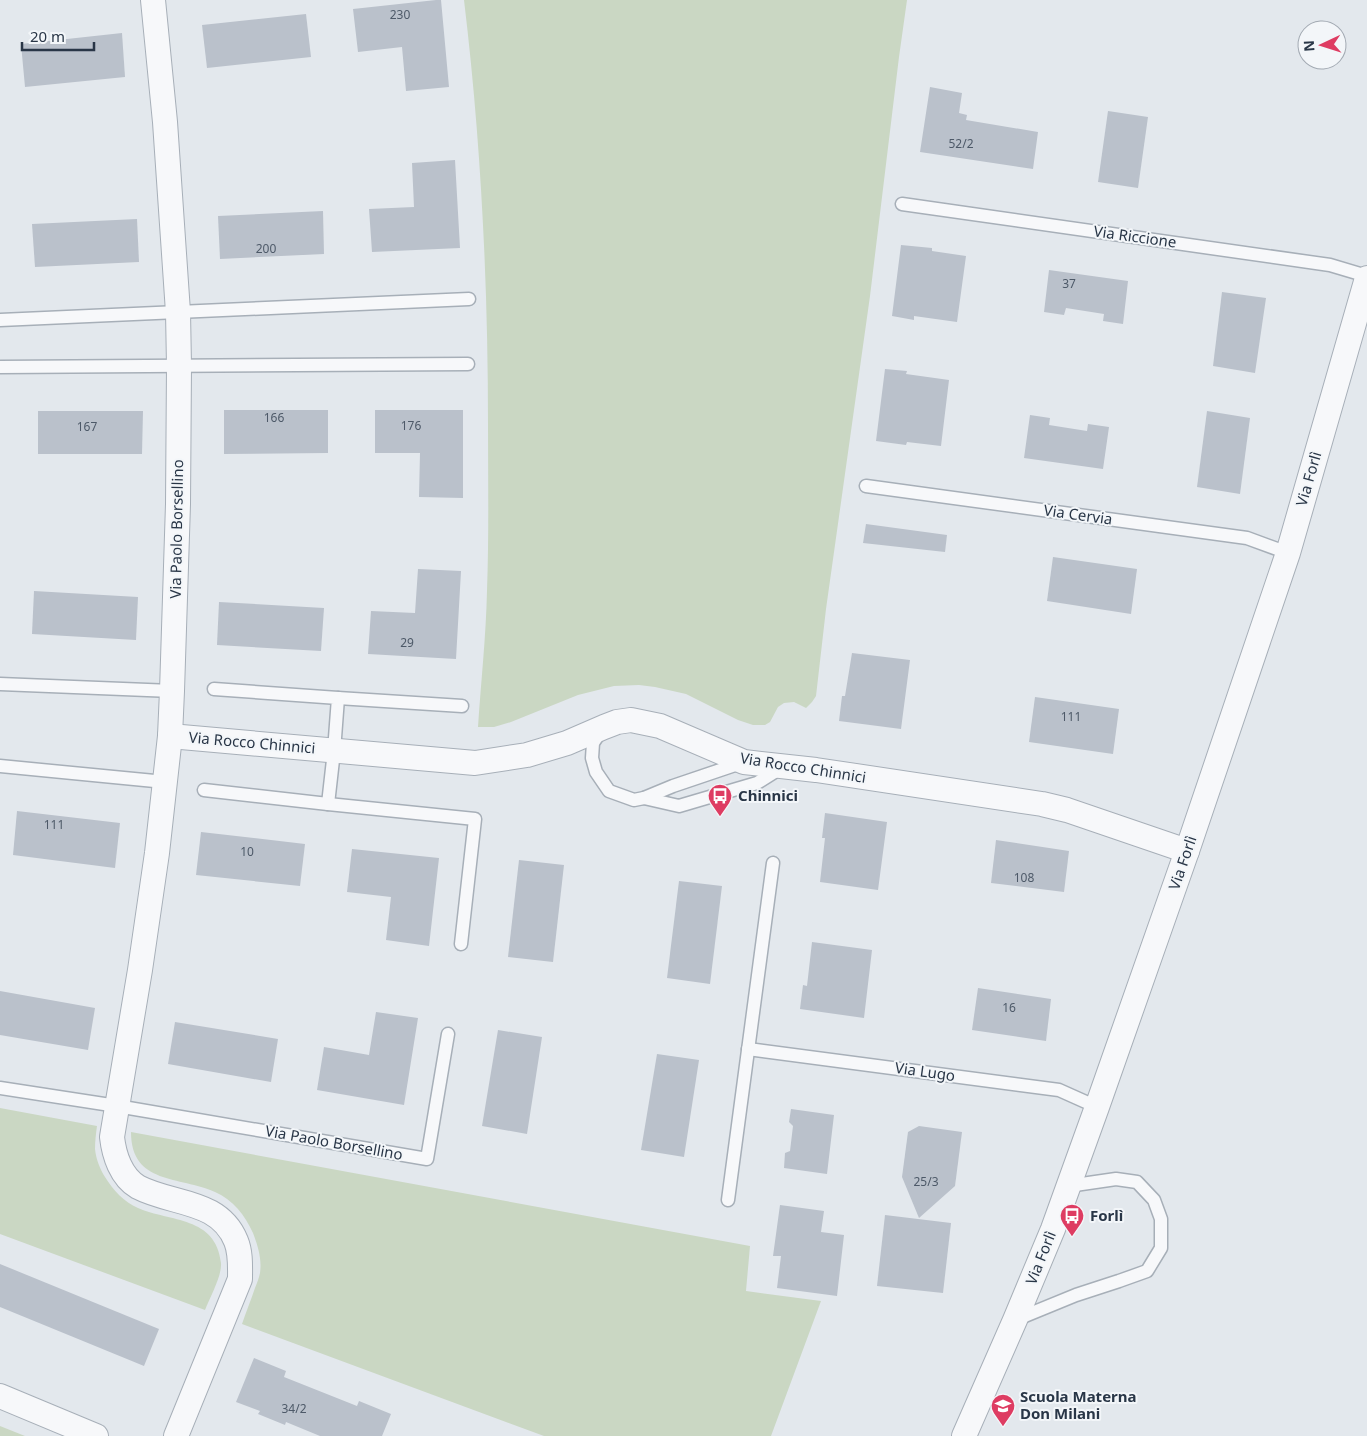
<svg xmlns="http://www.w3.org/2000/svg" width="1367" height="1436" font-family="'Noto Sans',sans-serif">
	<rect width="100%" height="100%" fill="#e3e8ed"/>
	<g fill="#cad7c3">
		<path d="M 464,0 L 907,0 L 899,57 L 870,296 L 826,609 L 816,696 L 812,702 L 806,708 L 794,702 L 784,703 L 778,707 L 770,722 L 765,725 L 753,725 L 738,720 L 686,694 L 655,687 L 639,685 L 614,686 L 578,695 L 511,722 L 494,727 L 478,727 C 481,682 486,636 487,591 C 489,536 488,481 488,425 C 488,283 481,141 464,0 Z"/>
		<path d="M 0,1108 L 97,1126 C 96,1133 95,1141 95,1149 C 96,1159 100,1169 105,1177 C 113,1190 124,1202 138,1208 C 170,1222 216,1216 221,1263 C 222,1276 210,1297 205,1310 L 0,1234 Z"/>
		<path d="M 131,1132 L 750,1246 L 746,1291 L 821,1301 L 771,1436 L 544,1436 L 242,1324 C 246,1312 251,1300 255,1288 C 257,1283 259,1278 260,1273 C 262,1259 258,1246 253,1233 C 245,1215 233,1200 215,1192 C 180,1176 131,1185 131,1132 Z"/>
		<path d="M 0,1426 L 25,1436 L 0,1436 Z"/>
	</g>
	<g fill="#bac1cb">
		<path d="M 436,0 L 441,0 L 449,87 L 406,91 L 402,47 L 358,52 L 353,9 Z"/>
		<path d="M 306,14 L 311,57 L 207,68 L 202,25 Z"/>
		<path d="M 122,33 L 125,77 L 25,87 L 21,44 Z"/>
		<path d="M 930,87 L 962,93 L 959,113 L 967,115 L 966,120 L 1038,132 L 1033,169 L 920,152 Z"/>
		<path d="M 1108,111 L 1148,117 L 1138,188 L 1098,182 Z"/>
		<path d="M 455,160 L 460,248 L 372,252 L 369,209 L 414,207 L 412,163 Z"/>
		<path d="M 323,211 L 324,254 L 220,259 L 218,216 Z"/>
		<path d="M 137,219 L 139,262 L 35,267 L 32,224 Z"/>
		<path d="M 901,245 L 932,248 L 932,251 L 966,256 L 957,322 L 914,316 L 914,320 L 892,316 Z"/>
		<path d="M 1049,270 L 1128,281 L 1123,324 L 1103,321 L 1104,314 L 1066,308 L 1064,315 L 1044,312 Z"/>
		<path d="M 1222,292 L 1266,298 L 1255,373 L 1213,366 Z"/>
		<path d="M 885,369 L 907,371 L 906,374 L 949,380 L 941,446 L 907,442 L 906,445 L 876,441 Z"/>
		<path d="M 224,410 L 328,410 L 328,453 L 224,454 Z"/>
		<path d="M 375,410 L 463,410 L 463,498 L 419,497 L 420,453 L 375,453 Z"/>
		<path d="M 38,411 L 143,411 L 142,454 L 38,454 Z"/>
		<path d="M 1207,411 L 1250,418 L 1240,494 L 1197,487 Z"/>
		<path d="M 1030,415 L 1050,418 L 1049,425 L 1087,431 L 1088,424 L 1109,427 L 1103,469 L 1024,458 Z"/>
		<path d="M 866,524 L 947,535 L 945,552 L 863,543 Z"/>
		<path d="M 1053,557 L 1137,569 L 1131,614 L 1047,601 Z"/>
		<path d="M 418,569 L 461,571 L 456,659 L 368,654 L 371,611 L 415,613 Z"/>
		<path d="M 34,591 L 138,597 L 136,640 L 32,634 Z"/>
		<path d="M 219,602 L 324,608 L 321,651 L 217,645 Z"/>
		<path d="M 852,653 L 910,660 L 901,729 L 839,721 L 842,696 L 845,696 Z"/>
		<path d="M 1035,697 L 1119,709 L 1113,754 L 1029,742 Z"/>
		<path d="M 17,811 L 120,823 L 115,868 L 13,855 Z"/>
		<path d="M 825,813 L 887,822 L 878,890 L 820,882 L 825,838 L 822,838 Z"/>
		<path d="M 201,832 L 305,844 L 300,886 L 196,875 Z"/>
		<path d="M 996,840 L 1069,851 L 1064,892 L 991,883 Z"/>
		<path d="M 352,849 L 439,858 L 429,946 L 386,940 L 391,897 L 347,892 Z"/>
		<path d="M 519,860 L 564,865 L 553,962 L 508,957 Z"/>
		<path d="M 679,881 L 722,886 L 710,984 L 667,978 Z"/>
		<path d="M 812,942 L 872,950 L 864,1018 L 800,1009 L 803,985 L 807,986 Z"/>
		<path d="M 978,988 L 1051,999 L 1046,1041 L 972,1030 Z"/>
		<path d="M 0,991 L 95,1008 L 88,1050 L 0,1035 Z"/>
		<path d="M 376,1012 L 418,1018 L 404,1105 L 317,1090 L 324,1047 L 369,1055 Z"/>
		<path d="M 175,1022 L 278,1039 L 271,1082 L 168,1064 Z"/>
		<path d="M 498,1030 L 542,1037 L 527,1134 L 482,1126 Z"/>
		<path d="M 657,1054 L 699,1060 L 684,1157 L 641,1150 Z"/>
		<path d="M 791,1109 L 834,1115 L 827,1174 L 784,1168 L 785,1153 L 790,1151 L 793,1126 L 789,1122 Z"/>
		<path d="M 919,1126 L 962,1132 L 955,1186 L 919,1218 L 902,1177 L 908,1132 Z"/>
		<path d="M 780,1205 L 824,1211 L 821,1232 L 844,1235 L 837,1296 L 777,1288 L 781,1256 L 773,1256 Z"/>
		<path d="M 885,1215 L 951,1223 L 943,1293 L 877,1286 Z"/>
		<path d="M 0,1264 L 159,1329 L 144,1366 L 0,1307 Z"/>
		<path d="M 254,1358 L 286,1371 L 284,1377 L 357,1406 L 359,1401 L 391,1414 L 382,1436 L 320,1436 L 286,1422 L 285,1425 L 258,1414 L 260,1411 L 236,1402 Z"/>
	</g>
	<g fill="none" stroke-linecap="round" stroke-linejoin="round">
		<defs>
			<g id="service">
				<path d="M 902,204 L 1330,265 L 1367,276"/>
				<path d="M 0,320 L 469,299"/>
				<path d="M 0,367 L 468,364"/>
				<path d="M 866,486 L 1247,538 L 1288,553"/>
				<path d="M 0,684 L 172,691"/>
				<path d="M 214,689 L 338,698 L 334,751 L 328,804"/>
				<path d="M 338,698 L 462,706"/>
				<path d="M 601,731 L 593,743 L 592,758 L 596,772 L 609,791 L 634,800 L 644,798 L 673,786 L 741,763"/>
				<path d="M 0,766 L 165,782"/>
				<path d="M 204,790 L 328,804 L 475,819 L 461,944"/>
				<path d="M 644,798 L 679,806 L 757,783 L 781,768"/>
				<path d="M 748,1049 L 1059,1090 L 1097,1107"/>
				<path d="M 0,1088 L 117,1106 L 427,1159 L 448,1034"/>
				<path d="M 728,1200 L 773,863"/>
				<path d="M 1015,1320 L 1076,1295 L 1119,1281 L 1147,1271 L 1161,1248 L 1161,1219 L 1154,1200 L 1137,1182 L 1116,1179 L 1068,1186"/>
			</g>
			<g id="minor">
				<path d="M 153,0 L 165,122 L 178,312 L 179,366 L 178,504 L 172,691 L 170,736 L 157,853 L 140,970 L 112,1137 C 114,1155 121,1177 138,1187 C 172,1205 219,1199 236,1241 C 241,1253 240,1267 240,1279 L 176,1436"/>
				<path d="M 170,736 L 475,763 L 527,755 L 567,743 L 604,727 L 617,722 L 631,720 L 660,726 L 744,762 L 816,770 L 1042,804 L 1067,810 L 1187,851"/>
				<path d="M 0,1396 L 96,1436"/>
				<path d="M 964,1436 L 1015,1320 L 1053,1229 L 1097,1107 L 1187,851 L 1288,553 L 1367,278"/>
			</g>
		</defs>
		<use href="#service" stroke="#a7afb8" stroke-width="15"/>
		<use href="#minor" stroke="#a7afb8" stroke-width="26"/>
		<use href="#service" stroke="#f7f8fa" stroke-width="12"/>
		<use href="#minor" stroke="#f7f8fa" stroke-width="24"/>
	</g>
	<defs>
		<symbol id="bus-pin" viewBox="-11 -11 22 30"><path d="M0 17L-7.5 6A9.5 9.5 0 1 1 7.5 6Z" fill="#de3c62" stroke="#f3f6f9"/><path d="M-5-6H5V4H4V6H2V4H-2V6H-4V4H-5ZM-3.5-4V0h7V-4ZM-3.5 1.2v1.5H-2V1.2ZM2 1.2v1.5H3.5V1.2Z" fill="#fff"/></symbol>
		<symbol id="school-pin" viewBox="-11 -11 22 30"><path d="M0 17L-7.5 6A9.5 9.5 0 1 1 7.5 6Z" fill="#de3c62" stroke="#f3f6f9"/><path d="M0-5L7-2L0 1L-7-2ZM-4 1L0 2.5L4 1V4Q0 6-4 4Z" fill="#fff"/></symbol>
	</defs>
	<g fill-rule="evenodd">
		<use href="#bus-pin" x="706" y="782" width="28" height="38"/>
		<use href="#bus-pin" x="1058" y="1202" width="28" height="38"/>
		<use href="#school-pin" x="989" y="1392" width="28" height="38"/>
	</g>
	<g text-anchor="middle" stroke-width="4" stroke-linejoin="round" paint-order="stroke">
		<g font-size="12" fill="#4d5968">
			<text x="400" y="19">230</text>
			<text x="961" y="148">52/2</text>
			<text x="266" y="253">200</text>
			<text x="1069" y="288">37</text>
			<text x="274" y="422">166</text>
			<text x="411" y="430">176</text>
			<text x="87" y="431">167</text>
			<text x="407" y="647">29</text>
			<text x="1071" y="721">111</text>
			<text x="54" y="829">111</text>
			<text x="247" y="856">10</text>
			<text x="1024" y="882">108</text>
			<text x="1009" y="1012">16</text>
			<text x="926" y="1186">25/3</text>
			<text x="294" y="1413">34/2</text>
		</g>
		<g font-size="15" fill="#293647" stroke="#f3f6f9">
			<text transform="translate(1135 237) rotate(8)" y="5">Via Riccione</text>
			<text transform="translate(1309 479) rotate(-74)" y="5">Via Forlì</text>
			<text transform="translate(1078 515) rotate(8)" y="5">Via Cervia</text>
			<text transform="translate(177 529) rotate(-89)" y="5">Via Paolo Borsellino</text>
			<text transform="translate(252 743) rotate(5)" y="5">Via Rocco Chinnici</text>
			<text transform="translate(803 768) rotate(9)" y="5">Via Rocco Chinnici</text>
			<text transform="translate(1183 863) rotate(-71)" y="5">Via Forlì</text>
			<text transform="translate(925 1072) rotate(8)" y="5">Via Lugo</text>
			<text transform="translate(334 1143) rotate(10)" y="5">Via Paolo Borsellino</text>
			<text transform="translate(1041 1258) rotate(-68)" y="5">Via Forlì</text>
		</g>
		<g font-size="15" font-weight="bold" fill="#293647" stroke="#f3f6f9" text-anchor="start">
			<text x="738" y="801">Chinnici</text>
			<text x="1090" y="1221">Forlì</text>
			<text x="1020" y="1402">Scuola Materna<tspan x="1020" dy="17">Don Milani</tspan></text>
		</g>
	</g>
	<g transform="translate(1322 45) rotate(266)"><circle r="24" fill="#f3f6f9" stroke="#a2a9b2"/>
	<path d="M0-4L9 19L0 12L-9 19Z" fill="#de3c62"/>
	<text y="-8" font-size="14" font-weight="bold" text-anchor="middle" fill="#293647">N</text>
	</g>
	<path d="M22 42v8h72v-8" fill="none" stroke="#293647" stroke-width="2.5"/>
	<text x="30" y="42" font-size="15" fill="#293647" stroke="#f3f6f9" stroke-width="4" paint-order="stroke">20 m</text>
</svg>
